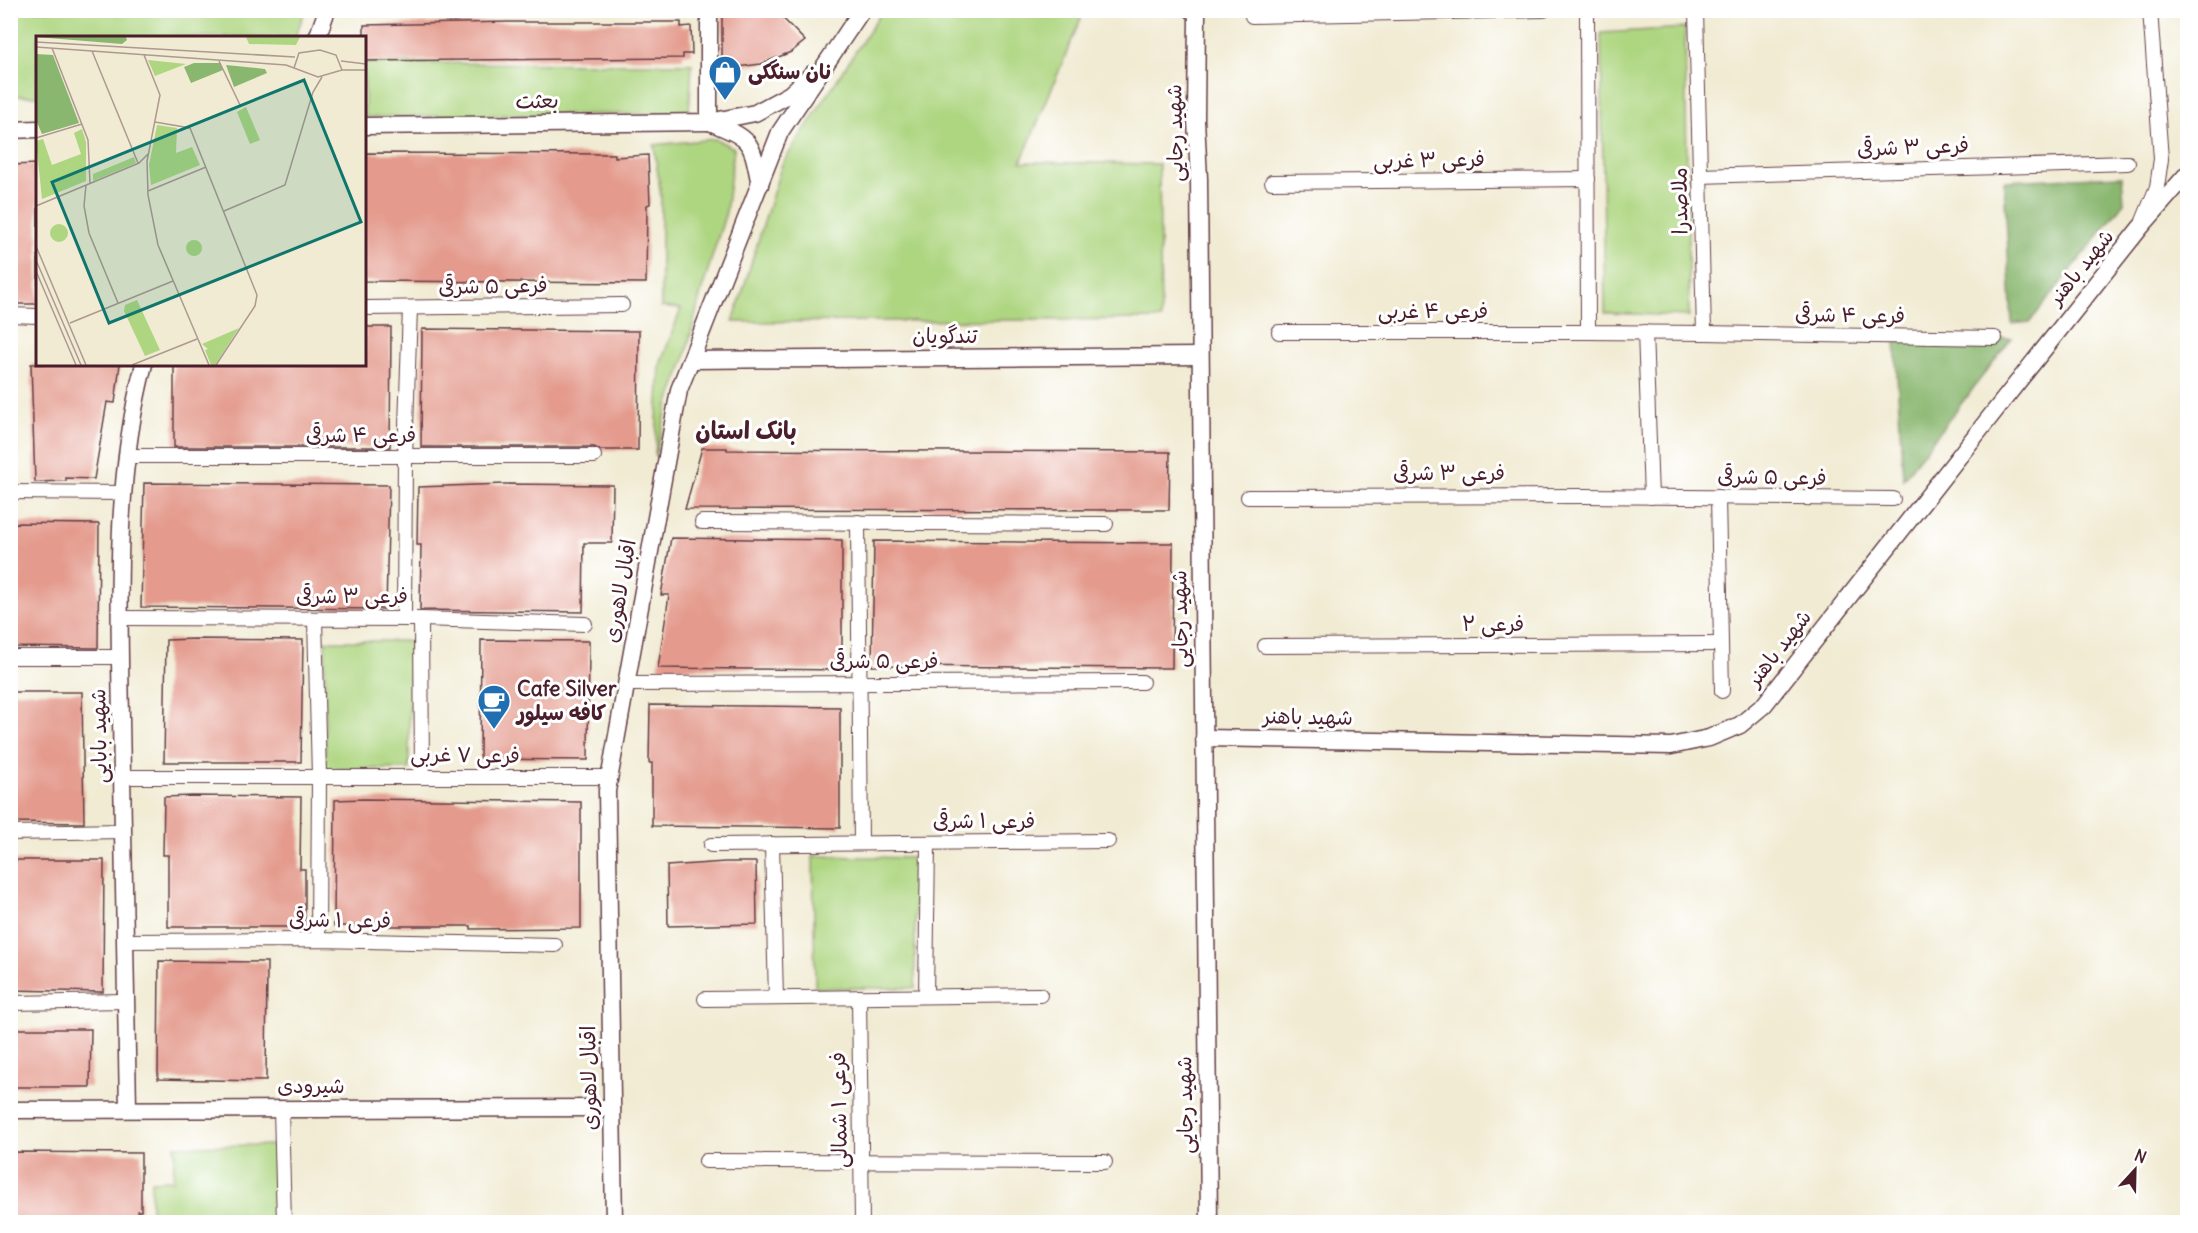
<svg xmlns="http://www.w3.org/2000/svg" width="2198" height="1233" font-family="Delius,'Playpen Sans Arabic',sans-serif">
	<rect width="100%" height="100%" fill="#fff"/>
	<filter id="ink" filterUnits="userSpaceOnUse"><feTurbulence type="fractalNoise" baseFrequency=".0167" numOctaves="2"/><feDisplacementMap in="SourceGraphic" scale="12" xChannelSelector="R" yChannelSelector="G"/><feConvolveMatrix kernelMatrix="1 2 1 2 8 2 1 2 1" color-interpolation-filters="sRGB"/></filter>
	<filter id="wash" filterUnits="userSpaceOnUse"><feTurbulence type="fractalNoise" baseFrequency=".008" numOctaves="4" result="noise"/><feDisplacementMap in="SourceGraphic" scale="24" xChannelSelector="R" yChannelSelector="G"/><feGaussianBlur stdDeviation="1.35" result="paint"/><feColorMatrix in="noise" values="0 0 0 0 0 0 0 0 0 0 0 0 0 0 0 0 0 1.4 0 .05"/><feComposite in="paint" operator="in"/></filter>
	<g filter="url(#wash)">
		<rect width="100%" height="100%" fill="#f1ebd3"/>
		<g fill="#aed681" stroke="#7c7a56" stroke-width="1.5">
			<path d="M 10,11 L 11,10 L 305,11 L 295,37 L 38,38 L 37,96 L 11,96 Z"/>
			<path d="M 882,11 L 1084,11 L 1021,162 L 1159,164 L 1161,319 L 733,322 L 782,164 Z"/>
			<path d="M 1685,28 L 1689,316 L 1605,313 L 1601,33 Z"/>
			<path d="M 364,63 L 692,64 L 689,113 L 365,117 Z"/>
			<path d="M 715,139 L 734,148 L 726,212 L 700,296 L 685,358 L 667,409 L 655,457 L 660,365 L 681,309 L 661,307 L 661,197 L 654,145 Z"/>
			<path d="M 325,641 L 410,641 L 409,769 L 325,769 Z"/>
			<path d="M 813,856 L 915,858 L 915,988 L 815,988 Z"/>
			<path d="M 280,1145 L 281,1222 L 151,1222 L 151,1181 L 173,1180 L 175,1146 Z"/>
		</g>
		<g fill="#8ab76f" stroke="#6a6b4d" stroke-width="1.5">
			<path d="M 2122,176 L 2124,203 L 2030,322 L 2012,324 L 2004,181 Z"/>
			<path d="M 2012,338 L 1903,479 L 1895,340 Z"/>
		</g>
		<g id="blocks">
			<g fill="#e49b8e">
				<path d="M 722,10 L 775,10 L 805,41 L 791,52 L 761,64 L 722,69 Z"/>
				<path d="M 508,22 L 681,22 L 681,27 L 691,26 L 692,54 L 683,54 L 683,58 L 364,61 L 364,25 Z"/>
				<path d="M 364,153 L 615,154 L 615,157 L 648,155 L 650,204 L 647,205 L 646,283 L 364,281 Z"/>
				<path d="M 38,164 L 38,304 L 10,304 L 10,165 Z"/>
				<path d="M 365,327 L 391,327 L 390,447 L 174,447 L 174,364 L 365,364 Z"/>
				<path d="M 422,329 L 639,331 L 638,450 L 600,450 L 594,447 L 421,447 Z"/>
				<path d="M 31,364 L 120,364 L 115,403 L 107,402 L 94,479 L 66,478 L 66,481 L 35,482 Z"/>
				<path d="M 702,448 L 727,448 L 727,450 L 1170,452 L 1169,510 L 685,509 Z"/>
				<path d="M 144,483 L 389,485 L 386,609 L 141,607 Z"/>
				<path d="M 505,484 L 613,485 L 612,543 L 584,543 L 583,612 L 420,610 L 421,545 L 417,545 L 418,487 Z"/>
				<path d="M 10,523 L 99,524 L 98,648 L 10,647 Z"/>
				<path d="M 671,538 L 842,540 L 842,670 L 658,668 L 669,595 L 661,595 Z"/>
				<path d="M 874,541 L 1173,543 L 1172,668 L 872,666 Z"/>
				<path d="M 195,639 L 303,640 L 301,762 L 164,762 L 166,640 Z"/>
				<path d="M 481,640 L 589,641 L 588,760 L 480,759 Z"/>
				<path d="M 10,692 L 82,692 L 84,823 L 10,822 Z"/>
				<path d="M 650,705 L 840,707 L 840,828 L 652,826 L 652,763 L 649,763 Z"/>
				<path d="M 193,796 L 301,797 L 300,869 L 305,869 L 305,927 L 168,927 L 168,855 L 163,855 L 164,797 Z"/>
				<path d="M 364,799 L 581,802 L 581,928 L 471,929 L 471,926 L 334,926 L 335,800 Z"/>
				<path d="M 10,860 L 104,860 L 103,992 L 10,990 Z"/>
				<path d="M 725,862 L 756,862 L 757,924 L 668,926 L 667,866 Z"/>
				<path d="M 159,961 L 267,962 L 266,1081 L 158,1079 Z"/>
				<path d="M 11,1029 L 91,1029 L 90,1087 L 10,1087 Z"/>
				<path d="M 10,1152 L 141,1153 L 141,1211 L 138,1211 L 138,1222 L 10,1222 Z"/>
			</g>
		</g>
	</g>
	<g filter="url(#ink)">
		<use href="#blocks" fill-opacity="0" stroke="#633e44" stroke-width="1.5"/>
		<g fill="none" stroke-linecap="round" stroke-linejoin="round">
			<defs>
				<g id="minor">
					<path d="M 1587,10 L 1588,332 L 1704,333 L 1696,10"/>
					<path d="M 1252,16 L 1544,10"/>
					<path d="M 1700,176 L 2128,163"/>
					<path d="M 1272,182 L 1588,179"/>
					<path d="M 2143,221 L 2157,187 L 2161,159 L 2150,10"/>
					<path d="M 364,308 L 622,305"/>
					<path d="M 10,315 L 38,316"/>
					<path d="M 1279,332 L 1588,332"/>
					<path d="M 1645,332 L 1651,497"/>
					<path d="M 1704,333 L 1995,338"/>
					<path d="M 128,456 L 594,456"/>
					<path d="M 10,492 L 123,493"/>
					<path d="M 1248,497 L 1584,496 L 1893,499"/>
					<path d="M 1718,497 L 1722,691"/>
					<path d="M 702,522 L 1106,524"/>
					<path d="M 858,522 L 861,843"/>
					<path d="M 120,618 L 421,619 L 585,624"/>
					<path d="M 315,619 L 319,776 L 318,940"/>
					<path d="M 404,619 L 405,456 L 410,308"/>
					<path d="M 421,619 L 422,776"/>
					<path d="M 1265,646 L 1721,644"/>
					<path d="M 10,657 L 120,657"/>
					<path d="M 626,684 L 1142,682"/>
					<path d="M 122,777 L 609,777"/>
					<path d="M 10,833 L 123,831"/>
					<path d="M 772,844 L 776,998"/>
					<path d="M 711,845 L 1108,841"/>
					<path d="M 125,941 L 318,940 L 555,945"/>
					<path d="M 926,996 L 928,843"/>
					<path d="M 859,997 L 862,1222"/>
					<path d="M 705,999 L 1040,995"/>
					<path d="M 10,1003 L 126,1001"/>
					<path d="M 281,1109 L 284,1222"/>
					<path d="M 706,1161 L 1105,1162"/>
				</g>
				<g id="tertiary">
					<path d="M 709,10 L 709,122"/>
					<path d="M 1192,10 L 1197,14 L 1196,120 L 1199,179 L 1209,1222"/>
					<path d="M 317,38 L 327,10"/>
					<path d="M 710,122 C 753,140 751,140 760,185"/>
					<path d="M 364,126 L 709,122 L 755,113 L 790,94 L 812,74"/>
					<path d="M 10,130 L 38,129"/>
					<path d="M 691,360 L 1200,356"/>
					<path d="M 1204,738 L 1671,746 L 1709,738 L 1740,725 L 1764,705 L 1990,417 L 2140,228 L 2188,173"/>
					<path d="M 128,1109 C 126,979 123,848 121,718 C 119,600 114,479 144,364"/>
					<path d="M 10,1110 L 612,1108"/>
					<path d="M 614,1222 L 607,791 L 679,390 L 780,132 L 862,10"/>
				</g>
			</defs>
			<use href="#minor" stroke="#633e44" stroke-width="16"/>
			<use href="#tertiary" stroke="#633e44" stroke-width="19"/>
			<use href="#minor" stroke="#fff" stroke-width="14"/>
			<use href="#tertiary" stroke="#fff" stroke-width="16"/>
		</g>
	</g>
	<defs>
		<symbol id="shop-pin" viewBox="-11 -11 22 30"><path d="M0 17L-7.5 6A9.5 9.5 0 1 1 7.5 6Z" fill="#1f6fb2" stroke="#fff"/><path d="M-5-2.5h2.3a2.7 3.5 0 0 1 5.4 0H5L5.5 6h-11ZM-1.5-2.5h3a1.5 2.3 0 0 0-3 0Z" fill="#fff"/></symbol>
		<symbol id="cafe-pin" viewBox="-11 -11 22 30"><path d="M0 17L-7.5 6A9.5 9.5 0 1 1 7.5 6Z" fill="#1f6fb2" stroke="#fff"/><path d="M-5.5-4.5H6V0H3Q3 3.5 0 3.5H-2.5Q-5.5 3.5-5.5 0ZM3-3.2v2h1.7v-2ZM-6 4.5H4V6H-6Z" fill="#fff"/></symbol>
	</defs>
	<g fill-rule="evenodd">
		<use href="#shop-pin" x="706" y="53" width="38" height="52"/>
		<use href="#cafe-pin" x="475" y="682" width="38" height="52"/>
	</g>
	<g text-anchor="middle" stroke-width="6" stroke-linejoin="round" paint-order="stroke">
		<g font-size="21" font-weight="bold" fill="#4a1f2b" stroke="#fff" text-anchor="start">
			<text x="748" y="79">نان سنگکی</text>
			<text x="517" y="696">Cafe Silver<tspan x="517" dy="24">کافه سیلور</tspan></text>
		</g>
		<g font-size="21" fill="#4a1f2b" stroke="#fff">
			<text transform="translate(537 101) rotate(-1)" y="7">بعثت</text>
			<text transform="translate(1175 133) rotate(-91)" y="7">شهید رجایی</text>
			<text transform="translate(1913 147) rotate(-2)" y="7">فرعی ۳ شرقی</text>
			<text transform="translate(1429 160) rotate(-1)" y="7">فرعی ۳ غربی</text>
			<text transform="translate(1680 201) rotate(-91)" y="7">ملاصدرا</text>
			<text transform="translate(2081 267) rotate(-51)" y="7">شهید باهنر</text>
			<text transform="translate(493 286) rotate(-1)" y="7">فرعی ۵ شرقی</text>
			<text x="1433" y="318">فرعی ۴ غربی</text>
			<text transform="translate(1850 315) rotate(1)" y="7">فرعی ۴ شرقی</text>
			<text x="945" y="343">تندگویان</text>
			<text x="361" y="442">فرعی ۴ شرقی</text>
			<text x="1449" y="480">فرعی ۳ شرقی</text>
			<text transform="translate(1772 477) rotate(1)" y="7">فرعی ۵ شرقی</text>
			<text transform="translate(620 591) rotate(-80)" y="7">اقبال لاهوری</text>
			<text x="352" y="603">فرعی ۳ شرقی</text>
			<text transform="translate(1180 619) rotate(-91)" y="7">شهید رجایی</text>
			<text x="1493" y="631">فرعی ۲</text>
			<text transform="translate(1779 648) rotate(-52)" y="7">شهید باهنر</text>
			<text x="884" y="668">فرعی ۵ شرقی</text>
			<text transform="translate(1308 717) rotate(1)" y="7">شهید باهنر</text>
			<text transform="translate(99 736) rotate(-91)" y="7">شهید بابایی</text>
			<text transform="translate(465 755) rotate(1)" y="7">فرعی ۷ غربی</text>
			<text x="984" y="828">فرعی ۱ شرقی</text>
			<text transform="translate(340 920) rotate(1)" y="7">فرعی ۱ شرقی</text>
			<text transform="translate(589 1078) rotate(-91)" y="7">اقبال لاهوری</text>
			<text x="311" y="1093">شیرودی</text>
			<text transform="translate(1185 1105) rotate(-91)" y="7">شهید رجایی</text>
			<text transform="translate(839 1110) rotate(-91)" y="7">فرعی ۱ شمالی</text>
		</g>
		<g font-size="24" font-weight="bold" fill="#4a1f2b" stroke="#fff">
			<text x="746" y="439">بانک استان</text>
		</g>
	</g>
	<g transform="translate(36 36)">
		<rect width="330" height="330" fill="#f1ebd3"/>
		<path d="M 210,1 L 264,1 L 260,9 L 213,8 ZM 112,24 L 150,28 L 119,40 ZM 210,71 L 224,104 L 214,108 L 201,76 ZM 121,89 L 141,92 L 140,117 L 156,111 L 164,129 L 115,149 L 113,129 ZM 46,93 L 50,106 L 50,145 L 6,163 L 0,105 L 7,103 L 16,129 L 45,118 L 38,97 ZM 98,121 L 100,127 L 57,145 L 57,138 ZM14 197a9 9 0 1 1 18 0a9 9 0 1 1-18 0ZM150 212a8 8 0 1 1 16 0a8 8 0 1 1-16 0ZM 101,264 L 124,314 L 109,320 L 88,275 L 89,269 ZM 203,292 L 179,329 L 175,329 L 169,314 L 172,313 L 166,308 Z" fill="#aed681"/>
		<path d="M 0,1 L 90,1 L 91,4 L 86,8 ZM 0,18 L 17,19 L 43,87 L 6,98 L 0,84 ZM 158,27 L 184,27 L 187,34 L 155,47 L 148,31 ZM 190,29 L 229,33 L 231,37 L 198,51 Z" fill="#8ab76f"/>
		<path fill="none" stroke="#ae9990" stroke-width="1.5" d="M 0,6 L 259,21M 0,11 L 250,29 L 282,41 L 306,34 L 330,34M 16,12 L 52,104 L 54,147M 56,15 L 102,127M 108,19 L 124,59 L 111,125 L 112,159 L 122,209 L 173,329M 183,25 L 205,71M 305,25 L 330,28M 258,32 L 263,17 L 284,14 L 300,19 L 306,34M 119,86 L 154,92 L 221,259 L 219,270 L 180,329M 0,102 L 46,88M 50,149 L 48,170 L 53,197 L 82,267M 112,155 L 170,131M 0,170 L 103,127 L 112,118M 188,175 L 249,149 L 277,56 L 286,41M 0,210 L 50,329M 0,224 L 45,329M 0,235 L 40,329M 34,287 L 137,245M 96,329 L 161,303"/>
		<path fill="#0f766e" fill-opacity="0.15" stroke="#0f766e" stroke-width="3" d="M 268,44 L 325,186 L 73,287 L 16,146 Z"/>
		<rect width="330" height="330" fill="none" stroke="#4a1f2b" stroke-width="3"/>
	</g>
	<rect width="2198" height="1233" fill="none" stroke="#fff" stroke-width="36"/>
	<g transform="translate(2135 1170) rotate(22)" stroke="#ffffff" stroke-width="4.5" paint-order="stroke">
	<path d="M0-4.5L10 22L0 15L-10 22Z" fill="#4a1f2b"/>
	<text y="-9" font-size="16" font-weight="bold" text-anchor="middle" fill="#4a1f2b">N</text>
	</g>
</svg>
